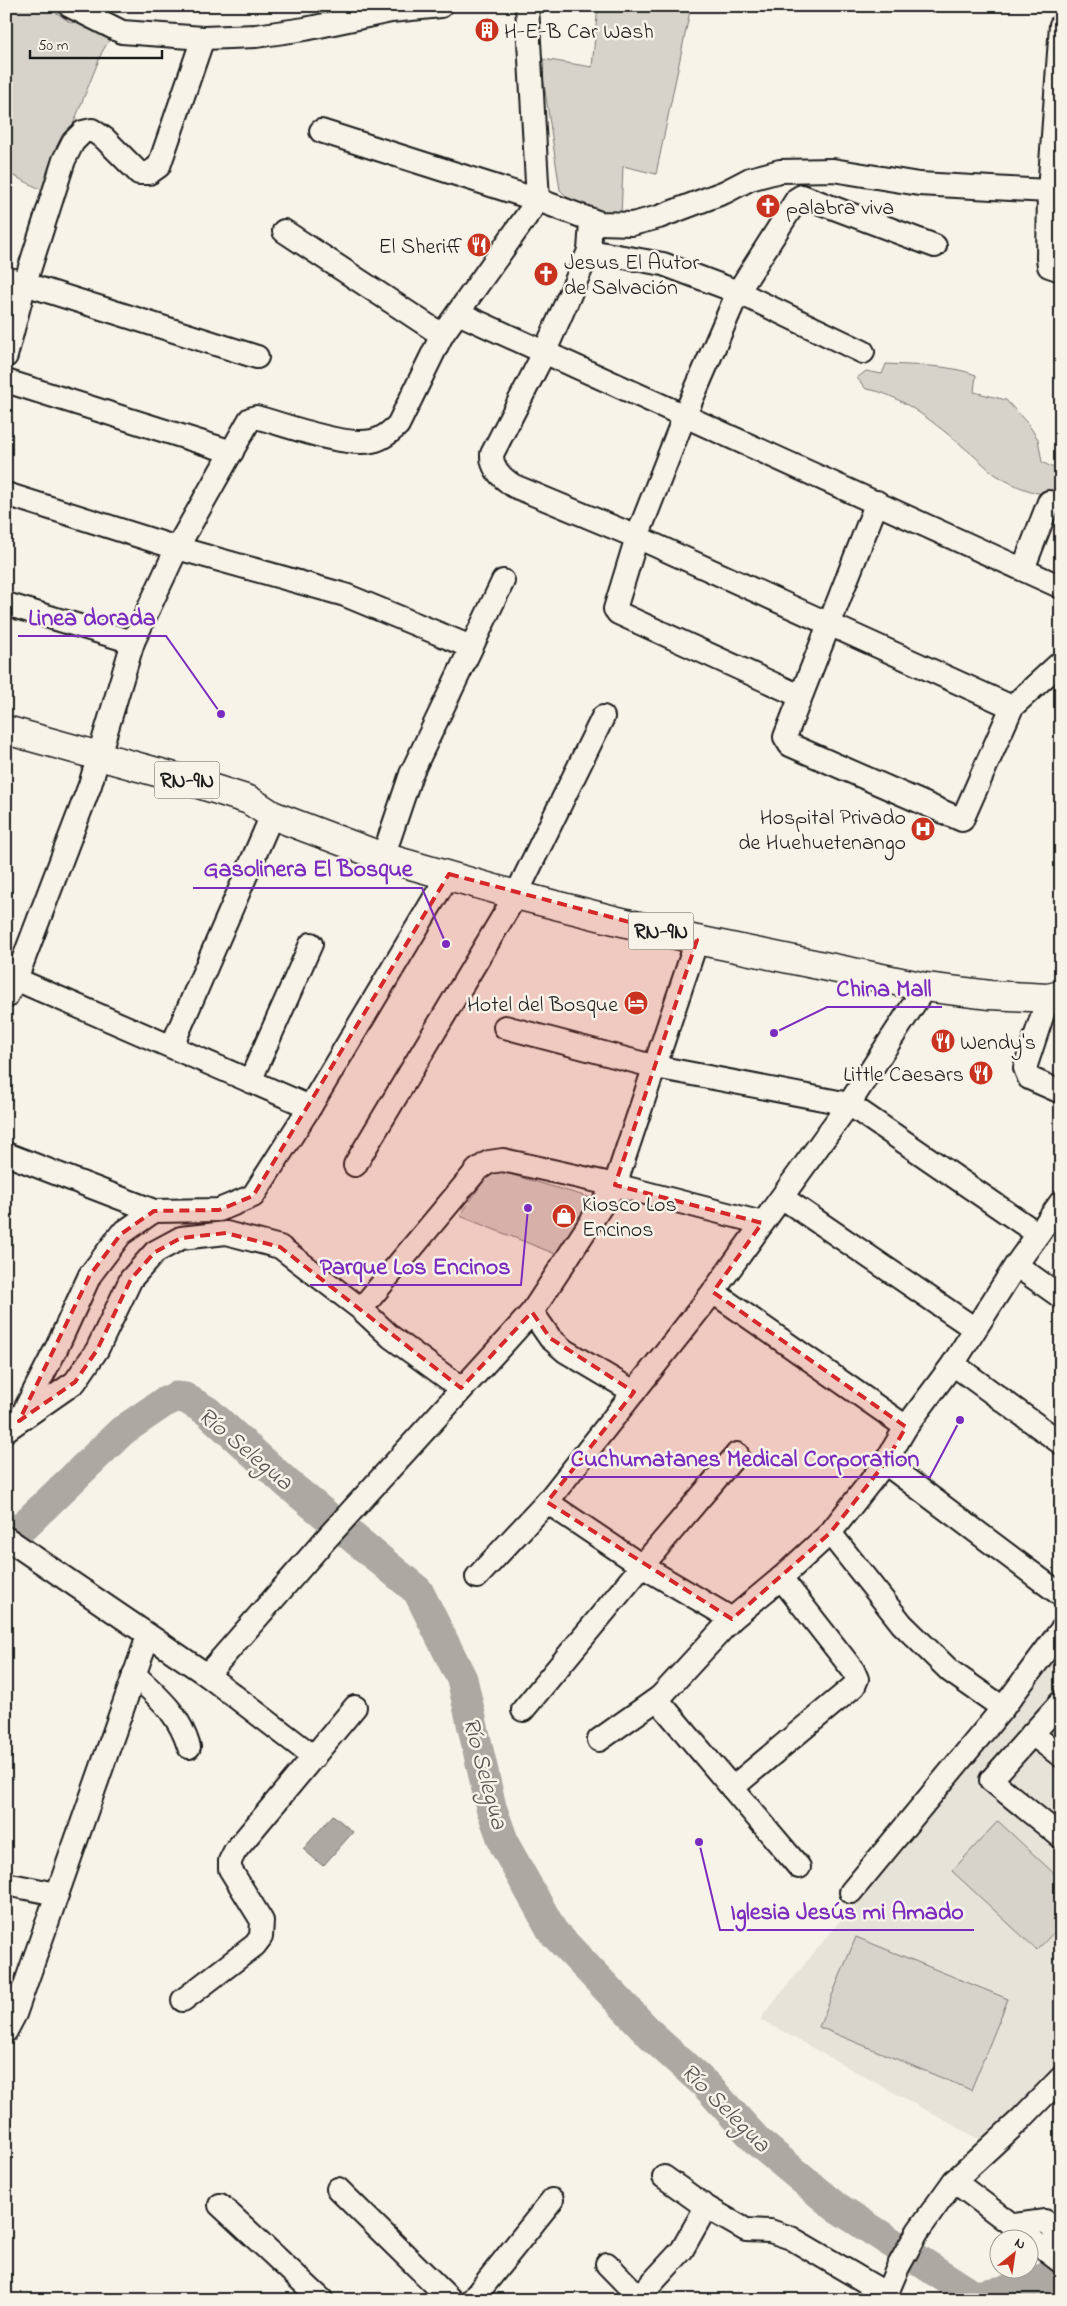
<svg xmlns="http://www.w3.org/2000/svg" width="1067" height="2306" font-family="'Indie Flower',sans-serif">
	<rect width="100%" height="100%" fill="#f7f3e8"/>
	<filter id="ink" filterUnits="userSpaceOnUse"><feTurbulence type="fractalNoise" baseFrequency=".02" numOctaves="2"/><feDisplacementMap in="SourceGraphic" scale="10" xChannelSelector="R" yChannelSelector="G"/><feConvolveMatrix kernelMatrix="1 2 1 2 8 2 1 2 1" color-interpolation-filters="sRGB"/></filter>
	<g filter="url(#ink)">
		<path fill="#e6e3d9" d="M 1061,1650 L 1061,2069 L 982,2141 L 760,2019 Z"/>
		<g fill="#d7d3cb" stroke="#7a7874">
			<path d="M 6,6 L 47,6 L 71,23 L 95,15 L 114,32 L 102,52 L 46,192 L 6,172 Z"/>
			<path d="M 598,6 L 691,6 L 656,174 L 623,166 L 621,217 L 578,208 L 560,190 L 543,77 L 543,59 L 592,67 Z"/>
			<path d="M 886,364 C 917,366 947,364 976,375 L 974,392 L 1006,400 L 1028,424 L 1038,439 L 1042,462 L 1061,472 L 1061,498 C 1034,493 1019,489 996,475 C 988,469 980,461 973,455 C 945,432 902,393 866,389 L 857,378 L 866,371 L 882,374 Z"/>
			<path d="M 492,1169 L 595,1199 L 563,1257 L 460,1216 Z"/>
			<path d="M 998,1821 L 1061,1880 L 1061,1925 L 1037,1950 L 952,1871 Z"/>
			<path d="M 856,1937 L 1008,1999 L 971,2090 L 819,2027 Z"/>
		</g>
		<path fill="#aca9a2" stroke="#72716c" d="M 333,1815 L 353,1832 L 323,1866 L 303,1849 Z"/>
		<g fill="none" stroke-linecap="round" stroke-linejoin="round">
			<path stroke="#aca9a2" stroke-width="31" d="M 6,1543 L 122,1431 L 163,1403 L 176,1397 L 185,1398 L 207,1411 L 288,1484 L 418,1591 L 462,1679 L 491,1807 L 505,1846 L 553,1932 L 658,2042 L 706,2085 L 758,2142 L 835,2206 L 974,2296 L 1004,2291 L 1061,2273"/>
			<defs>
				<g id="minor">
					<path d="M 70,6 L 122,32 L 203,38 L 256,36 L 305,29 L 391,11 L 441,6"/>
					<path d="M 1061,25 L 1049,191 L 1048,258 L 1049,266 L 1061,270"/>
					<path d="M 321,131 L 538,200 L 600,223 L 632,224 L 659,217 L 725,192 L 750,179 L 780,171 L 833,170 L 919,184 L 1049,191 L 1061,189"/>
					<path d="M 591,222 L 589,251 L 545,351 L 492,454 C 491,468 503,479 514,486 L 637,537 L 1012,707"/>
					<path d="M 284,231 L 442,335"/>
					<path d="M 589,251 L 663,264 L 738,292 L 863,352"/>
					<path d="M 6,278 L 257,357"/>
					<path d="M 458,313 L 1061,587"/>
					<path d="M 6,356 L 25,283 L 64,160 L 73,142 L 83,132 L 92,130 L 105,139 L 139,173 L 149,173 L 159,166 L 203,38"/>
					<path d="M 6,381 L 232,452"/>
					<path d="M 6,494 L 177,548 L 345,595 L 471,647"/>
					<path d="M 877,502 L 785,737 L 790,745 L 962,820 L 1012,707 L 1061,662"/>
					<path d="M 1023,569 L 1049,502"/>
					<path d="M 6,604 L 133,642"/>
					<path d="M 800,696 L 618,613 L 615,609 L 637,537 L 684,417 L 738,292 L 797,199 L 802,196 L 935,246"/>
					<path d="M 383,857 L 411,774 L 503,581"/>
					<path d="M 6,975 L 310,1107"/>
					<path d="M 6,997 L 16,979 L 90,785 L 133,642 L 177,548 L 250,419 L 256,417 C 286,425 343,447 372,441 C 383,439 390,432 398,425 L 442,335 L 538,200 L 527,6"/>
					<path d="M 1048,998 L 1025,1068 L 1029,1078 L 1061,1092"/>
					<path d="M 505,1027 L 656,1067 L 849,1104 L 1038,1234"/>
					<path d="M 172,1046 L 272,815"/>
					<path d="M 250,1081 L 311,944"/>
					<path d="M 6,1154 L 154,1211"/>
					<path d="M 355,1165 L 516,895 L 603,717"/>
					<path d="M 783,1198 L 975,1329"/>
					<path d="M 1016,1265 L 1061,1297"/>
					<path d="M 713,1292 L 906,1427"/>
					<path d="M 361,1309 L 477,1170 L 489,1162 L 503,1160 L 615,1185 L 762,1223"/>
					<path d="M 532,1312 L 550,1338 L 565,1351 L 634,1392"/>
					<path d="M 953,1364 L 1061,1443"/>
					<path d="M 22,1419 L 75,1382 L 97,1350 L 131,1279 L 155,1252 L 181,1238 L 226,1233 L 280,1247 L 361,1309 L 391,1337 L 461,1388"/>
					<path d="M 6,1430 L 19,1421 L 57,1347 L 90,1275 L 121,1234 L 154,1211 L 219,1210 L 253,1196 L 310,1107 L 449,874"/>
					<path d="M 885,1463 L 1061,1595"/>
					<path d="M 547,1502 L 642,1566 L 732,1619"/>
					<path d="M 830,1533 L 902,1624 L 950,1671 L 1003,1708"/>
					<path d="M 6,1538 L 207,1675 L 314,1757"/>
					<path d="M 477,1577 L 547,1502 L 713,1292 L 849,1104 L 925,987"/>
					<path d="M 134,1674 C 160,1699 178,1712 189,1747"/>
					<path d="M 207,1675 L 325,1540 L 532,1312 L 615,1185 L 697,940"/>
					<path d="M 660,1697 L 662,1705 L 799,1867"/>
					<path d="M 1061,1702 L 991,1780 L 1061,1837"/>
					<path d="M 523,1710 L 642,1566 L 737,1454"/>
					<path d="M 1032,1734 L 1061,1756"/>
					<path d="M 599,1740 L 660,1697 L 732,1619 L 781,1578 L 830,1533 L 885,1463 L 906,1427 L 953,1364 L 1016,1265 L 1061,1202"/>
					<path d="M 732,1788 L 854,1686 L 857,1679 L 853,1670 L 781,1578"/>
					<path d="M 6,1884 L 57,1894"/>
					<path d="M 851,1892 L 1003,1708 L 1061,1630"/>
					<path d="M 183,2000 L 255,1945 L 261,1937 L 262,1921 L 230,1869 L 230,1861 L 235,1851 L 355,1707"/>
					<path d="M 6,2031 L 15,2014 L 148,1636"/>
					<path d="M 664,2177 L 706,2207"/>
					<path d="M 954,2181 L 1061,2262"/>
					<path d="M 338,2189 L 451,2300"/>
					<path d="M 220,2205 L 322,2300"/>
					<path d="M 1015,2225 L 1045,2221 L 1052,2227 L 1061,2244"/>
					<path d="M 607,2264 L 642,2300"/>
					<path d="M 639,2297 L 682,2250 L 706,2207 L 746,2230 L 770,2231 L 791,2238 L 885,2293"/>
					<path d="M 472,2300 L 552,2200"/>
					<path d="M 884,2300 L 898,2267 L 918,2231 L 954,2181 L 1021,2119 L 1061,2078"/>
				</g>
				<path id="major" d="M 6,730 L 189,781 L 249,800 L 272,815 L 383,857 L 516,895 L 614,920 L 697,940 L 925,987 L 990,995 L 1048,998 L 1061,995"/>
			</defs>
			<use href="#minor" stroke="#1c1c1c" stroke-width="26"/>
			<use href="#major" stroke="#1c1c1c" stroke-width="31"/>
			<use href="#minor" stroke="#f7f3e8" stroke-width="22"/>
			<use href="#major" stroke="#f7f3e8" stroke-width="28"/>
		</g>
	</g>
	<path fill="#d62828" fill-opacity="0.2" stroke="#d62828" stroke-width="4" stroke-dasharray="10 6" stroke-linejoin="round" d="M 449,874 L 697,940 L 615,1185 L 762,1223 L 713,1292 L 906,1427 L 885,1463 L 830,1533 L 732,1619 L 547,1502 L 634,1392 L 550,1338 L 532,1312 L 461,1388 L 280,1247 L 226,1233 L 181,1238 L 155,1252 L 131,1279 L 97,1350 L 75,1382 L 19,1421 L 90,1275 L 121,1234 L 154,1211 L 219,1210 L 253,1196 Z"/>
	<defs>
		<symbol id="building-disc" viewBox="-11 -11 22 22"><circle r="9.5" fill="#c8321e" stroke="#f7f3e8"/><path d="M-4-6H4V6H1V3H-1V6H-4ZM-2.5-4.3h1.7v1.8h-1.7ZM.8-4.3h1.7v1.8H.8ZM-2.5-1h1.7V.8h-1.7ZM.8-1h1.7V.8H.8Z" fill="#fff"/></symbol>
		<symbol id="church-disc" viewBox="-11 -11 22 22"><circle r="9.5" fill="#c8321e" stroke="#f7f3e8"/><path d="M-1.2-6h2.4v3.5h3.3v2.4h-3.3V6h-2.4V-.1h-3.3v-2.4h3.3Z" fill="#fff"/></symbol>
		<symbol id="restaurant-disc" viewBox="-11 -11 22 22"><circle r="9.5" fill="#c8321e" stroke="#f7f3e8"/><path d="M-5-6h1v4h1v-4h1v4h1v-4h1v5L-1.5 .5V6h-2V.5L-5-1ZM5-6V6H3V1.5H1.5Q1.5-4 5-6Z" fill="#fff"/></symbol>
		<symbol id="hospital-disc" viewBox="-11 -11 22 22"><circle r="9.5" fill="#c8321e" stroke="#f7f3e8"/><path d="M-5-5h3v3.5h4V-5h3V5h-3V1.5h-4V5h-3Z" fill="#fff"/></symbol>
		<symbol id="hotel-disc" viewBox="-11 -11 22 22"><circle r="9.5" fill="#c8321e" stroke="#f7f3e8"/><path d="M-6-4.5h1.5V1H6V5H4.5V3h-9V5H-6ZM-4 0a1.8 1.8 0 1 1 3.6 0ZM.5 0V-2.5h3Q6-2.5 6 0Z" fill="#fff"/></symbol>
		<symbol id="shop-disc" viewBox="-11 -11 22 22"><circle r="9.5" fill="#c8321e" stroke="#f7f3e8"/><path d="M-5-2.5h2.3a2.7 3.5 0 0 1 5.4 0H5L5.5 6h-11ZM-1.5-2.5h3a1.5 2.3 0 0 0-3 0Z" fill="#fff"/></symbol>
	</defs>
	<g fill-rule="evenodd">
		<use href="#building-disc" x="473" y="16" width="28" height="28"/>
		<use href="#church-disc" x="754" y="192" width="28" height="28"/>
		<use href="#restaurant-disc" x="465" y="231" width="28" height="28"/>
		<use href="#church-disc" x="532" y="260" width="28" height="28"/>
		<use href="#hospital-disc" x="909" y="815" width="28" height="28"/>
		<use href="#hotel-disc" x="622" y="989" width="28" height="28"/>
		<use href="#restaurant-disc" x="929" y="1027" width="28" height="28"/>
		<use href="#restaurant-disc" x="967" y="1059" width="28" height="28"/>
		<use href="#shop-disc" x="550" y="1202" width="28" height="28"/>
	</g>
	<g text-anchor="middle" stroke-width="5" stroke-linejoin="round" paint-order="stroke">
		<g fill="#f7f3e8" stroke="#5e5c59" stroke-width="1">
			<rect x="154.5" y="761.5" width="65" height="37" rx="4"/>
			<rect x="628.5" y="912.5" width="65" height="37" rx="4"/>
		</g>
		<g font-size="21" font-weight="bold" fill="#1c1c1c">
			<text x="187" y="787">RN-9N</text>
			<text x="661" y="938">RN-9N</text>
		</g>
		<g font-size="22" fill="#1c1c1c" stroke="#f7f3e8" text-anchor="start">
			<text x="504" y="38">H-E-B Car Wash</text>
			<text x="786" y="214">palabra viva</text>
			<text x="462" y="253" text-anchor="end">El Sheriff</text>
			<text x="564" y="269">Jesus El Autor<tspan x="564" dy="25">de Salvación</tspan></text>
			<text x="906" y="824" text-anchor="end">Hospital Privado<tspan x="906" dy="25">de Huehuetenango</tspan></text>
			<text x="618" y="1011" text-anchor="end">Hotel del Bosque</text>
			<text x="960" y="1049">Wendy's</text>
			<text x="964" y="1081" text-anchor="end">Little Caesars</text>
			<text x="582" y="1211">Kiosco Los<tspan x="582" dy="25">Encinos</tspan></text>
		</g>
		<g font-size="24" font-style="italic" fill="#565452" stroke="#f7f3e8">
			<text transform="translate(246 1448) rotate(40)" y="8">Río Selegua</text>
			<text transform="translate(486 1773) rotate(75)" y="8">Río Selegua</text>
			<text transform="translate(726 2107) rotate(45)" y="8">Río Selegua</text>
		</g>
	</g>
	<path fill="none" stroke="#7b2cbf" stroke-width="2" d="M221 714L166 636H18M446 944L422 888H193M774 1033L827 1007H942M528 1208L521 1285H310M960 1420L930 1477H561M699 1842L720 1930H974"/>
	<g fill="#7b2cbf" stroke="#f7f3e8" stroke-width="2">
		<circle cx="221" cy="714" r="5"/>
		<circle cx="446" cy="944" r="5"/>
		<circle cx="774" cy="1033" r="5"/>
		<circle cx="528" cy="1208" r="5"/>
		<circle cx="960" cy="1420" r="5"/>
		<circle cx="699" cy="1842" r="5"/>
	</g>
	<g font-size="24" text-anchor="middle" font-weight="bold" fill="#7b2cbf" stroke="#f7f3e8" stroke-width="5" stroke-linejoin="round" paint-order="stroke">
		<text x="92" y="625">Linea dorada</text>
		<text x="308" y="876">Gasolinera El Bosque</text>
		<text x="884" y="996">China Mall</text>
		<text x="415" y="1274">Parque Los Encinos</text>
		<text x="745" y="1466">Cuchumatanes Medical Corporation</text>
		<text x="847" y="1919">Iglesia Jesús mi Amado</text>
	</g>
	<rect width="1067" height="2306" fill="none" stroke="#f7f3e8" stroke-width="25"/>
	<rect x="12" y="12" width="1042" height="2281" fill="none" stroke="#1c1c1c" stroke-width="2" filter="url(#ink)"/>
	<g transform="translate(1014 2254) rotate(30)"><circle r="24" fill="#f7f3e8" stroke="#9f9d96"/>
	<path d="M0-4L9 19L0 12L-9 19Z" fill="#c8321e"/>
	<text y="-8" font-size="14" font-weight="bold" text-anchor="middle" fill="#1c1c1c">N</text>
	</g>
	<path d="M30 50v8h132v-8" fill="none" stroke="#1c1c1c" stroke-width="2.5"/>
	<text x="38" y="50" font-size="15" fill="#1c1c1c" stroke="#f7f3e8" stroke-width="4" paint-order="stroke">50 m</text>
</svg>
